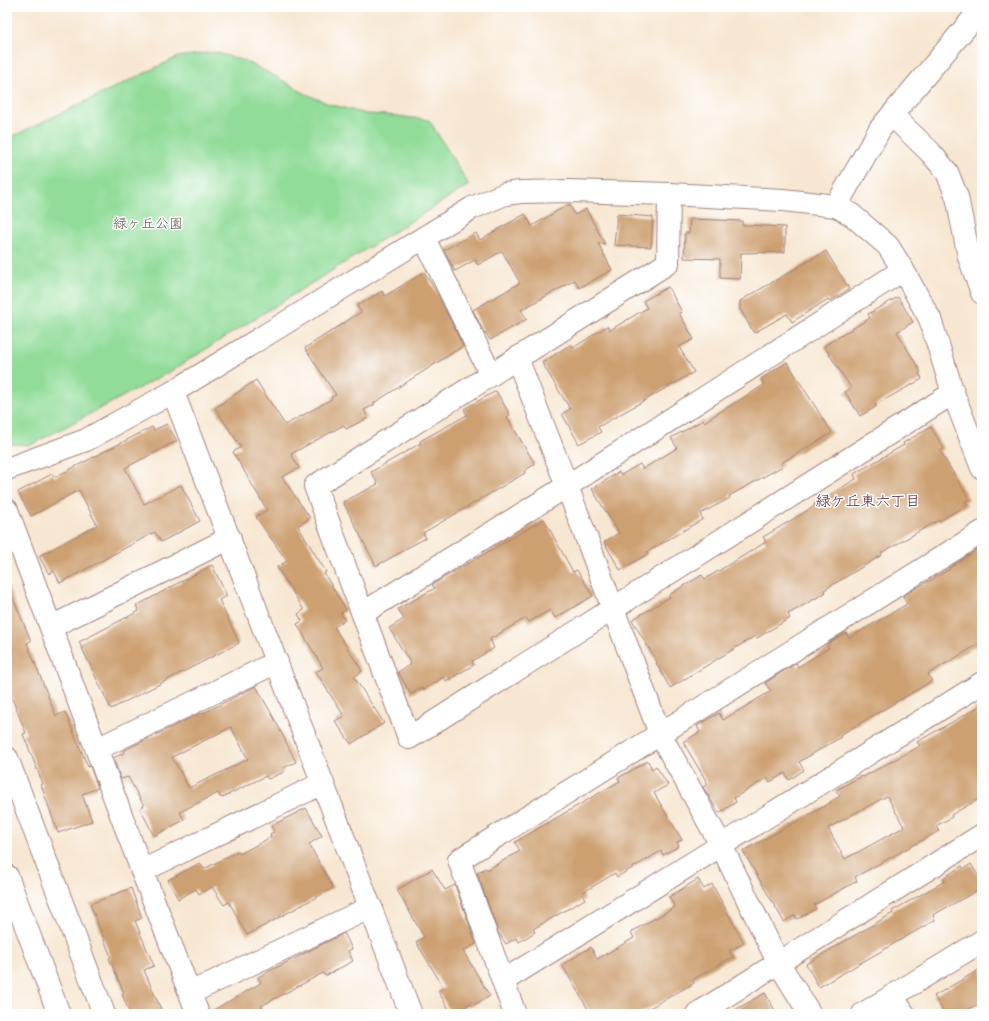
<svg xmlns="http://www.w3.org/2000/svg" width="989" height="1021" font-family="Mynerve,'Klee One',sans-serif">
	<rect width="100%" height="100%" fill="#fff"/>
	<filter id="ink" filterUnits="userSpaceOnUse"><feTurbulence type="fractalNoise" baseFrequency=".025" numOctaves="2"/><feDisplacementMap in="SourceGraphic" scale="8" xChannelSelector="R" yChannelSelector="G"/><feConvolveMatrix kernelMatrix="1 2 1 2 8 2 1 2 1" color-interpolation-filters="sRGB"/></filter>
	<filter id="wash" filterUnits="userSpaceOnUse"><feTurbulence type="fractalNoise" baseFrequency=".012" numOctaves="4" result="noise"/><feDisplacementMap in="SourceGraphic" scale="16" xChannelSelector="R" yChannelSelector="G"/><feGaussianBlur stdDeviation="0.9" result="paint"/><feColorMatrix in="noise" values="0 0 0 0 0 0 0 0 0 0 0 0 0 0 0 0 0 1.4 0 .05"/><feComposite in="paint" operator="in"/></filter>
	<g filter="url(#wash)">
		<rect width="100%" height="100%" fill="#f7e7d2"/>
		<path fill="#91dc99" stroke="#6e7e62" d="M 214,52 L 245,61 L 275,76 L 304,93 L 329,104 L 366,114 L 388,115 L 429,120 L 469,185 L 171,371 L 31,445 L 7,444 L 7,139 L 178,57 Z"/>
		<g id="blocks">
			<g fill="#cda072" fill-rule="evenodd">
				<path d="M 569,204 L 575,215 L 586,209 L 605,244 L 598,243 L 612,270 L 579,288 L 575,280 L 521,310 L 527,319 L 490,340 L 485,332 L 484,333 L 473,310 L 520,283 L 502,251 L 478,265 L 475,260 L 455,271 L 444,250 L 476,233 L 480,240 L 525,214 L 532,226 Z"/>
				<path d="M 617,214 L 653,217 L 651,247 L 614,245 Z"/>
				<path d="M 690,219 L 742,221 L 742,225 L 785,227 L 785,252 L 741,253 L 740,279 L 720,278 L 720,259 L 684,258 L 685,233 L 689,233 Z"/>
				<path d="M 826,251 L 849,289 L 830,301 L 828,299 L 792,322 L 787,314 L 754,333 L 740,309 L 740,301 Z"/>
				<path d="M 424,272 L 437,293 L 463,346 L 374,403 L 374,405 L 364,410 L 368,418 L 346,429 L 344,425 L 291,454 L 299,468 L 282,477 L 310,518 L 298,526 L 326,572 L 324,573 L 346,610 L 341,613 L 345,620 L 334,627 L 362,671 L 354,677 L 384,723 L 351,744 L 335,721 L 344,716 L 316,672 L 323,668 L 297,624 L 302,621 L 298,614 L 304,610 L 277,567 L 287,561 L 256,517 L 267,510 L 233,452 L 241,447 L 215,408 L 256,380 L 285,425 L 332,399 L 331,397 L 336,395 L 305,348 L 361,312 L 357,306 L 382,291 L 385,296 Z"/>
				<path d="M 668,287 L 682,312 L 679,313 L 694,339 L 679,347 L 694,372 L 598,427 L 601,432 L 579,444 L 562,414 L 570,409 L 542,363 L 571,344 L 573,348 L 607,326 L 610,330 L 647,308 L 643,301 Z"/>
				<path d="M 898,297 L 913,322 L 897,332 L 921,372 L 919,373 L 922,379 L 875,405 L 876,407 L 860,416 L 845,392 L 851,388 L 824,346 L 870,318 L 868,314 Z"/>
				<path d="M 787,362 L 832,433 L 781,463 L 783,466 L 729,496 L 730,498 L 700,514 L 703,519 L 647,552 L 648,554 L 620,570 L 604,542 L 619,533 L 592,489 L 619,472 L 621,475 L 640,464 L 643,469 L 677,448 L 671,438 L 703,420 L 704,422 L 764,385 L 761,379 Z"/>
				<path d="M 496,391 L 510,415 L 507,417 L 535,464 L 524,471 L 525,473 L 423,533 L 426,538 L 403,550 L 403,551 L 376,566 L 343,502 L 378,484 L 371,472 L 421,443 L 420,441 L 467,415 L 464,409 Z"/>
				<path d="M 167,424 L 177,441 L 125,468 L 144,504 L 181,485 L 200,521 L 161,542 L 155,532 L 60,583 L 54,571 L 49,574 L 39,556 L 97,525 L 79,490 L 31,516 L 18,492 L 52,474 L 55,477 L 152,427 L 154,430 Z"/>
				<path d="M 931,427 L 944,449 L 940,451 L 969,499 L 965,502 L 967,505 L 939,521 L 939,520 L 881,553 L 882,555 L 824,590 L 825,593 L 788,614 L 790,618 L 757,638 L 755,636 L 670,688 L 656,663 L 657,662 L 632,620 L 670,597 L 669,595 L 702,575 L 705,579 L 766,542 L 763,537 L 815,506 L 814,504 L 856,479 L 854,474 L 904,445 L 903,443 Z"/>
				<path d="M 544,519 L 573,572 L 577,570 L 593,596 L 555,618 L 550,610 L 529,622 L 526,618 L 490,639 L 494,648 L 472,661 L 474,665 L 446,681 L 444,677 L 423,690 L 422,688 L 411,694 L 398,672 L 411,664 L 389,628 L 404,619 L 398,609 L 435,588 L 432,585 L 450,574 Z"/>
				<path d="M 982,547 L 982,642 L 928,674 L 932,681 L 840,735 L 841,737 L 799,762 L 804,770 L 789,780 L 785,773 L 770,782 L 767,778 L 734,798 L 736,802 L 719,813 L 703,787 L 708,784 L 683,742 L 700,732 L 697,726 L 719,713 L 723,720 L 771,691 L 765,683 L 796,663 L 798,667 L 829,648 L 827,644 L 846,633 L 849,638 L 907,604 L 903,596 L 950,569 L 949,568 Z"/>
				<path d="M 212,565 L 227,596 L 219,600 L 239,643 L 111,709 L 79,642 L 139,611 L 136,606 Z"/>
				<path d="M 7,584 L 31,641 L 27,643 L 56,716 L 65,712 L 88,767 L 90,766 L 98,788 L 82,794 L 92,821 L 58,833 L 41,785 L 43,784 L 23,734 L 26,733 L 7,686 Z"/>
				<path d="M 256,686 L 276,722 L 296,762 L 283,768 L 284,772 L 268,779 L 266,776 L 221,798 L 218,793 L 180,812 L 184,820 L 154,836 L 140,808 L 144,806 L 128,777 L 121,779 L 113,758 L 124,753 L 123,751 L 133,746 L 201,713 L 202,714 ZM 231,727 L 248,759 L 189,788 L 172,757 Z"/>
				<path d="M 982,705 L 982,797 L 951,815 L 952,817 L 936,826 L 939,831 L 855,877 L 857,881 L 814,905 L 816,909 L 797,919 L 795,915 L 784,922 L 743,851 L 830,803 L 830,802 L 840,796 L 836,790 L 862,776 L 863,777 L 920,746 L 917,742 ZM 887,796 L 904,827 L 845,859 L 828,828 Z"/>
				<path d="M 648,761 L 652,769 L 656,766 L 668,785 L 654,793 L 682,840 L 677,842 L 679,846 L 663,855 L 661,851 L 617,877 L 615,873 L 582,893 L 585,899 L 533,929 L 535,932 L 519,942 L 516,938 L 506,944 L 498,932 L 477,873 L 486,868 L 487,870 L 520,851 L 515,842 L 620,781 L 618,778 Z"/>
				<path d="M 306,808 L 322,836 L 309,844 L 333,888 L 247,935 L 229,902 L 224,905 L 212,887 L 199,894 L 196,889 L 178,899 L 168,880 L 200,863 L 204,869 L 238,851 L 240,854 L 271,837 L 270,834 L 274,832 L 271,826 Z"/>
				<path d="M 971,864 L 982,882 L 982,888 L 933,915 L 935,920 L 819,987 L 806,964 L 893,913 L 892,911 L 945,881 L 943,878 L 962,866 L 964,869 Z"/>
				<path d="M 432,869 L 445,890 L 455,885 L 476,944 L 463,951 L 490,996 L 472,1006 L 471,1003 L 453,1014 L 452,1014 L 438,991 L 444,988 L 416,942 L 424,937 L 397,890 Z"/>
				<path d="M 698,879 L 704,889 L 712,884 L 744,943 L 729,951 L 733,957 L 692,980 L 694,983 L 639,1014 L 591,1014 L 562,965 L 591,947 L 597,959 L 634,938 L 631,932 L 675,907 L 669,897 Z"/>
				<path d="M 131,888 L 142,918 L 135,921 L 154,966 L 144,970 L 163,1014 L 130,1014 L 122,994 L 124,993 L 109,958 L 111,957 L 90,904 Z"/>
				<path d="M 344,933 L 352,949 L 348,951 L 353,961 L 325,976 L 323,973 L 261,1006 L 265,1014 L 210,1014 L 210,1012 L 261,983 L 258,977 Z"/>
				<path d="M 982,968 L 982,1002 L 960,1014 L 945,1014 L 934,996 Z"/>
				<path d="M 765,993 L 777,1014 L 728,1014 Z"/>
			</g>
		</g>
	</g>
	<g filter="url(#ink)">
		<use href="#blocks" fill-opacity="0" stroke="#a0837e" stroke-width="1"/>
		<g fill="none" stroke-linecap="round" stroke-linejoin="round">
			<defs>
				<g id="minor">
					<path d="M 892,115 L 930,152 L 947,172 L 957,197 L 969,257 L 982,293"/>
					<path d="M 669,194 L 668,263 L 315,486 L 409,738 L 953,393"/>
					<path d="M 836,206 L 880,129 L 982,8"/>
					<path d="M 424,238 L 491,375"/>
					<path d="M 517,358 L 567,486 L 660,734 L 721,845 L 778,962 L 810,1014"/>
					<path d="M 173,392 L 411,1014"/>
					<path d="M 7,469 L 86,440 L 173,392 L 472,208 L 505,194 L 521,192 L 570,191 L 669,194 L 783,200 L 836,206 L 852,215 L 888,246 L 903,270 L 930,319 L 953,393 L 982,468"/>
					<path d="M 7,510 L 142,871 L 198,1014"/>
					<path d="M 363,613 L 567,486 L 903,270"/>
					<path d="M 51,627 L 230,538"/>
					<path d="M 97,749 L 277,662"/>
					<path d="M 7,758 L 104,1014"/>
					<path d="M 142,871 L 323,783"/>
					<path d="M 7,876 L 59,1014"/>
					<path d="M 503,981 L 982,683"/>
					<path d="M 190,993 L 371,907"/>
					<path d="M 892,996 L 904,1014"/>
					<path d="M 515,1014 L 459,860 L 982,532"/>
					<path d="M 697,1014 L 982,835"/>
					<path d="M 863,1014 L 982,941"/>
				</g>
			</defs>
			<use href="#minor" stroke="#a0837e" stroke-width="24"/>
			<use href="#minor" stroke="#fff" stroke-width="22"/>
		</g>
	</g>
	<g text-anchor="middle" stroke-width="3" stroke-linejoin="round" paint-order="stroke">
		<g font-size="14" fill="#5f584c" stroke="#fff">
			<text x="148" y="228">緑ヶ丘公園</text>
		</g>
		<g font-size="15" fill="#4a1f2b" stroke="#fff">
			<text x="868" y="506">緑ケ丘東六丁目</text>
		</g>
	</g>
	<rect width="989" height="1021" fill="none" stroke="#fff" stroke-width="24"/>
</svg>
